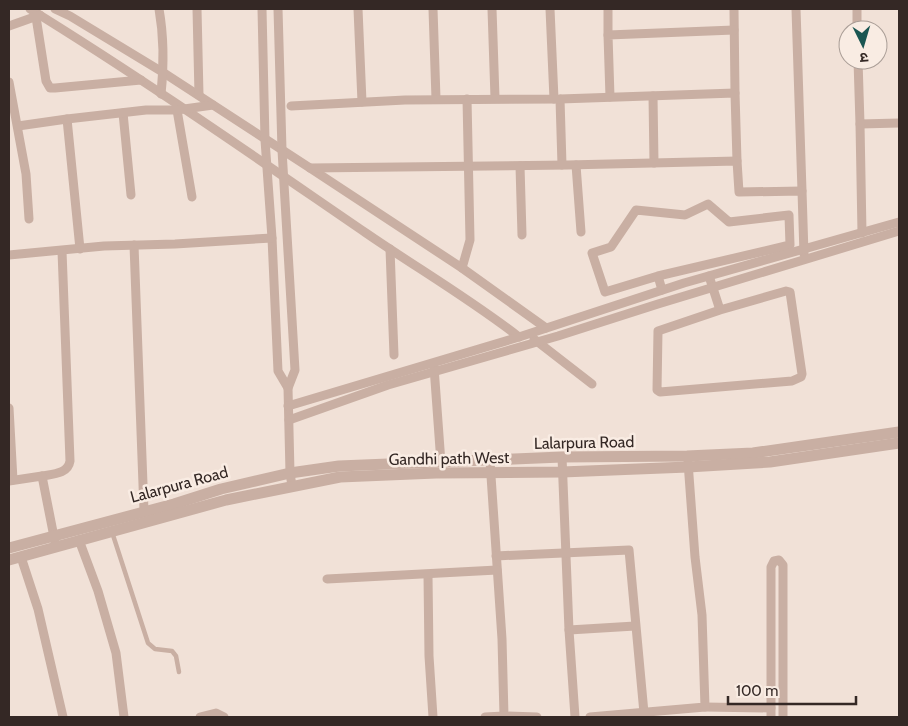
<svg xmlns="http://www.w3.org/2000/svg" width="908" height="726" font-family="Cabin,'Noto Sans Devanagari',sans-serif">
	<rect width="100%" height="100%" fill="#f1e1d7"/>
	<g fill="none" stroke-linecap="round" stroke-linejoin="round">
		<path stroke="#c9afa3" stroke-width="4.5" d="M 112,532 L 148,643 L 155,649 L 172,651 L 176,656 L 179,672"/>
		<g stroke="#c9afa3" stroke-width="9">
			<path d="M 30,9 C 145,80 255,157 366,233 C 417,268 470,299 519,337"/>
			<path d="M 55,9 L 70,16 L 164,73 L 310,168 L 462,268 L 546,328"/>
			<path d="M 159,9 C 164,37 164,65 161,94"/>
			<path d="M 197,9 L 199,95"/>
			<path d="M 262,9 L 265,140 L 272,238 L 278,371 L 288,388"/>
			<path d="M 278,9 L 282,150 L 295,370 L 288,388 L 290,473 L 292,486"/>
			<path d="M 358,9 L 362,102"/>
			<path d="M 433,9 L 436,99"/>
			<path d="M 492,9 L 495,98"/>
			<path d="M 550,9 L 554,99"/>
			<path d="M 734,9 L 735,93"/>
			<path d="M 796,9 L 802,191"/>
			<path d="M 857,9 L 857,30"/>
			<path d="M 36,17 L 46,81 L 50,88 L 55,88 L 141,80"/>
			<path d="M 9,26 L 40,15"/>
			<path d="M 608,35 L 608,9"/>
			<path d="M 858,60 L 860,124 L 899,123"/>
			<path d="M 9,82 L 26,174 L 29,219"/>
			<path d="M 653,96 L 654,163"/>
			<path d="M 610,97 L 608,35 L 734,30"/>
			<path d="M 560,99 L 562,165"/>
			<path d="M 291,106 L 405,100 L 560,99 L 735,93 L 737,161"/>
			<path d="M 177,110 L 192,197"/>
			<path d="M 123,113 L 131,195"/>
			<path d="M 67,119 L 80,249"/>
			<path d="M 860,124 L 862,233"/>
			<path d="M 18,126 L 67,119 L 146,110 L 177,110 L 213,105"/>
			<path d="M 576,165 L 581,232"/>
			<path d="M 520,166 L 522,235"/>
			<path d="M 310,168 L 567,165 L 737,161 L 739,192 L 802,191 L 804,254"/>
			<path d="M 134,245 L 144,511"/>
			<path d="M 390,249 L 394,355"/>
			<path d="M 9,255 L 104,246 L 175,244 L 272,238"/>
			<path d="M 462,268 L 470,240 L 467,99"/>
			<path d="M 658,276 L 790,245 L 789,215 L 729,222 L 708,204 L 685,215 L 636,210 L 611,247 L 592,253 L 605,292 L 658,276 L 662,290"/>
			<path d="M 709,276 L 720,310 L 786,291 L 790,292 L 802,374 L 801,377 L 792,381 L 660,392 L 657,390 L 658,331 L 720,310"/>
			<path d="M 534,339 L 592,384"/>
			<path d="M 434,367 L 441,463"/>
			<path d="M 288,406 L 519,337 L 684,283 L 899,222"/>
			<path d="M 9,408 L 13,480"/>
			<path d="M 289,420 L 388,385 L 558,336 L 658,304 L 899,231"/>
			<path d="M 562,457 L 569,630 L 575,717"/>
			<path d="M 490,461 L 502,639 L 504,716"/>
			<path d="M 42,476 C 53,474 68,474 70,461 L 62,251"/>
			<path d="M 9,481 L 42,476 L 55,542"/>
			<path d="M 79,540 L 98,591 L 116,653 L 124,717"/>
			<path d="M 496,556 L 629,550 L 644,713"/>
			<path d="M 21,557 L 38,609 L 63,717"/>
			<path d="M 428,575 L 429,656 L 433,717"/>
			<path d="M 327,579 L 497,570"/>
			<path d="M 569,630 L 635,626"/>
			<path d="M 705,707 L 771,708"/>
			<path d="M 200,717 L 216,713 L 224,717"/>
			<path d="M 485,717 L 504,716 L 537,717"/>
			<path d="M 590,717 L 705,707 L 702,615 L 695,557 L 688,462"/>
			<path d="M 771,717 L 771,567 L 774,561 L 779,560 L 783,565 L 783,717"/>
		</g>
		<g stroke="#c9afa3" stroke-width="11">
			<path d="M 9,548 L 174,504 L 221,489 L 290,473 L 339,466 L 562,457 L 687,456 L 753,453 L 899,432"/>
			<path d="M 9,560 L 226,500 L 340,477 L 436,473 L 562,472 L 688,467 L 770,462 L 899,443"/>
		</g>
	</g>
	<g text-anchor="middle" stroke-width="5" stroke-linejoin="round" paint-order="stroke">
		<g font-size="16" fill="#342825" stroke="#f9ece3">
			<text transform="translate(584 442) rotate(-1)" y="6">Lalarpura Road</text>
			<text transform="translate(449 458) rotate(-1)" y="6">Gandhi path West</text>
			<text transform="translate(179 484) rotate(-15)" y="6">Lalarpura Road</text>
		</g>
	</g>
	<rect width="908" height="726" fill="none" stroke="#342825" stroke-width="20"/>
	<g transform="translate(863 45) rotate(175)"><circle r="24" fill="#f9ece3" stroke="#aa9e97"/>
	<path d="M0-4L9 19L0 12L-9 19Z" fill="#1a5652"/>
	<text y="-8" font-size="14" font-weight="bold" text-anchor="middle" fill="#342825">उ</text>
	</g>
	<path d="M728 696v8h128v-8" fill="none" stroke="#342825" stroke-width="2.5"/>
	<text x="736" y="696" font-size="15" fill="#342825" stroke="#f9ece3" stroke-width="4" paint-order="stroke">100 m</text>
</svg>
